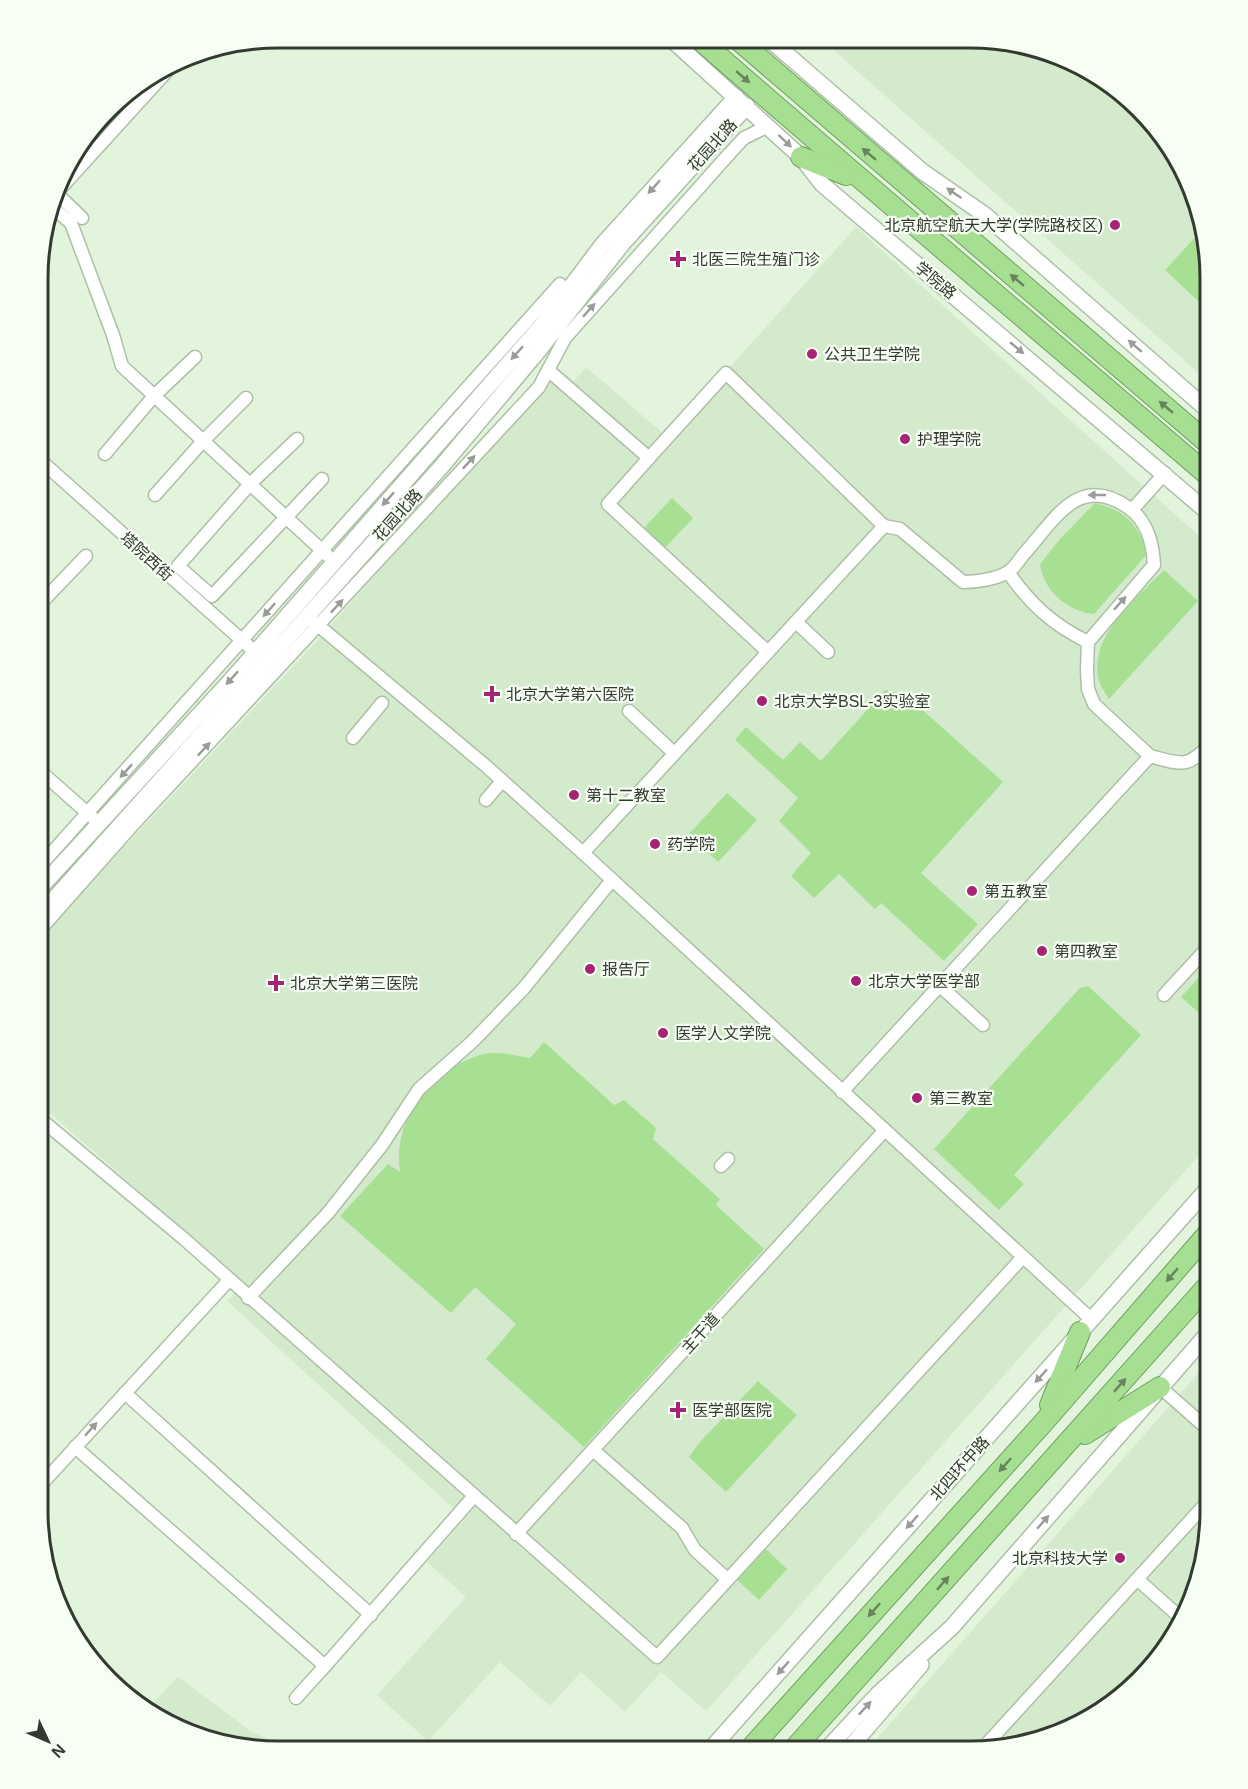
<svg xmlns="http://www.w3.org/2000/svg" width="1248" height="1789" font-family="Arial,'Noto Sans SC',sans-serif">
	<rect width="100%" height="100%" fill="#e2f5dc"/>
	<g fill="#d4eacc">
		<path d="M 821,39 L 1001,40 L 1061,56 L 1116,87 L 1186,172 L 1210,278 L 1210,383 Z"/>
		<path d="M 856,227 L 1210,546 L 1210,965 L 1181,997 L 1210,1023 L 1210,1143 L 706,1711 L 661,1672 L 625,1712 L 581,1672 L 550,1706 L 500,1662 L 428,1741 L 377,1695 L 466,1597 L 427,1562 L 465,1519 L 227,1301 L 244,1282 L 38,1103 L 38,939 L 315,643 L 558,368 L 574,381 L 586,367 L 667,437 Z"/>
		<path d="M 1210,1360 L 1210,1527 L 1198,1588 L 1170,1645 L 1128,1692 L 1076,1727 L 970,1751 L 866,1751 Z"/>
		<path d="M 178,1677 L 252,1732 L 267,1738 L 282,1750 L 247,1749 L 145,1711 Z"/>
	</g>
	<g fill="#a7e093">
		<path d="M 1200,232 L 1210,278 L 1210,312 L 1165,270 Z"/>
		<path d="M 672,498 L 693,518 L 664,549 L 643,529 Z"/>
		<path d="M 1095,503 C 1128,512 1135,522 1148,553 L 1094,614 C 1069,612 1043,591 1040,564 L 1060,539 Z"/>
		<path d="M 1164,570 L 1198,601 L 1109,699 C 1105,693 1100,685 1098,678 C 1091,633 1136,599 1164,570 Z"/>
		<path d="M 885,690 L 906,695 L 1003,782 L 921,873 L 978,924 L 944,961 L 881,903 L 875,909 L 839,874 L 814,898 L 791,876 L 811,853 L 779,821 L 798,798 L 735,740 L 746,727 L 783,760 L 800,742 L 821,761 Z"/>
		<path d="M 727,793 L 757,820 L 718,862 L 688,835 Z"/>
		<path d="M 1210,965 L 1210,1023 L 1181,997 Z"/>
		<path d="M 1088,986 L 1141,1035 L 1014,1175 L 1024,1184 L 999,1210 L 934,1149 L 1080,988 Z"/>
		<path d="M 544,1042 L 614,1105 L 624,1100 L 656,1128 L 653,1139 L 720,1199 L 716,1205 L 764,1249 L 584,1447 L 486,1359 L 516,1324 L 475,1287 L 451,1313 L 340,1216 L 388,1164 L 400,1172 C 392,1120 430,1070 480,1055 C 495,1050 515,1055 530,1058 Z"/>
		<path d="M 758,1381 L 797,1415 L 726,1492 L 689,1457 L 699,1443 Z"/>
		<path d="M 766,1549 L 787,1569 L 759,1600 L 737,1580 Z"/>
	</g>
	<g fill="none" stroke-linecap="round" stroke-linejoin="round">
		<defs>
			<g id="minor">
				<path d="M 59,190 L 169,69"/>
				<path d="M 57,194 L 82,218"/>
				<path d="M 53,208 L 71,223 L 113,335 L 122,366 L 327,555"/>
				<path d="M 548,370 L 649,458 L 726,373 L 884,526"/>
				<path d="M 297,439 L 250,484 L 178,566 L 212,596 L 322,479"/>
				<path d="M 105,454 L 154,396 L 195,357"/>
				<path d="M 649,458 L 608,504 L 768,652"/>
				<path d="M 39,459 L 255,652"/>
				<path d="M 155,495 L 203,441 L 246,398"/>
				<path d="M 39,496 L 41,495"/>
				<path d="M 1132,510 L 1165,473"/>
				<path d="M 1008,572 C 1030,604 1053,625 1088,642"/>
				<path d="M 39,605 L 86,556"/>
				<path d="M 313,621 L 486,766 L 583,853 L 1091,1319"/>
				<path d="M 796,622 L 828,652"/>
				<path d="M 629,711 L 674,753"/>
				<path d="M 353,738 L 382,703"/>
				<path d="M 1150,756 C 1180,764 1188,769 1210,744"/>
				<path d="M 39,770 L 92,817"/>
				<path d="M 486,800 L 502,781"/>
				<path d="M 583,853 L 884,526 L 900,529 L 963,582 C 976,582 997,579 1008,572 C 1014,569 1019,560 1023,555 C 1055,520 1078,472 1129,508 C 1147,521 1153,543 1154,565 L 1088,642 L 1087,670 L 1088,689 L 1094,704 L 1150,756 L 842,1092"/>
				<path d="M 39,867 L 560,284"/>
				<path d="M 38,932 L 130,828 L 539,387 L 565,338 L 730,153 L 744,138 L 768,126"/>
				<path d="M 939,985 L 983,1025"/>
				<path d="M 1164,995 L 1210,945"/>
				<path d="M 38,1117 L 183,1238 L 657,1657 L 1023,1257"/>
				<path d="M 721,1166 L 728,1159"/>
				<path d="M 248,1298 L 328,1213 L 382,1145 L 419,1089 L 473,1041 L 524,988 L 612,880"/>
				<path d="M 1160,1387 L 1210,1431"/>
				<path d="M 125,1393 L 371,1615"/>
				<path d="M 75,1447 L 325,1666 L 474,1496"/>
				<path d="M 593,1450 L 682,1528 L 695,1550 L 727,1579"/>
				<path d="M 38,1488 L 229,1280"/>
				<path d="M 516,1534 L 884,1131"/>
				<path d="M 1137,1579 L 1182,1619"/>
				<path d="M 296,1698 L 325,1666"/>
				<path d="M 983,1748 L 1210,1499"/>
			</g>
			<g id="tertiary">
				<path d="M 671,39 L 801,157 L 822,184 L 1210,514"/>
				<path d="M 769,39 L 923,172 L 985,215 L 1210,412"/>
				<path d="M 39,889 L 232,679 L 542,325 L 603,244 L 736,97"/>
				<path d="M 38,917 L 441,467 L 535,355 L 623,243 L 747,106"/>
				<path d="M 709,1751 L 1210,1186"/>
				<path d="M 825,1751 L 877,1695 L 952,1627 L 1210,1331"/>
				<path d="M 847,1751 L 921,1665"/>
			</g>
			<g id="trunk">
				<path d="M 699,39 C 868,187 1040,331 1210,477"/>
				<path d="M 737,39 L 1210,445"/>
				<path d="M 801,157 L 846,175"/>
				<path d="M 1050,1405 L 1080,1332"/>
				<path d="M 1085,1434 L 1160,1387"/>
				<path d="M 748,1751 L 1044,1422 L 1210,1231"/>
				<path d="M 792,1751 L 1210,1283"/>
			</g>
		</defs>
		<use href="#minor" stroke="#adbfa7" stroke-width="15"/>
		<use href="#tertiary" stroke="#adbfa7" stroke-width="18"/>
		<use href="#trunk" stroke="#6f9f5e" stroke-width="22"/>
		<use href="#minor" stroke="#fff" stroke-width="12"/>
		<use href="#tertiary" stroke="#fff" stroke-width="15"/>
		<use href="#trunk" stroke="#a6de92" stroke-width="20"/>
	</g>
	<defs><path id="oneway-solid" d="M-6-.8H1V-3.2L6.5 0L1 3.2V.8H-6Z" transform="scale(1.5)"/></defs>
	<g fill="#67845c">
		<use href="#oneway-solid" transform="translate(743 77) rotate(41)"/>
		<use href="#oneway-solid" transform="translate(869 154) rotate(-140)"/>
		<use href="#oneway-solid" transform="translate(1017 280) rotate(-140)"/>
		<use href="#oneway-solid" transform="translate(1166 407) rotate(-140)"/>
		<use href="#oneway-solid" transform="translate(1172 1275) rotate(131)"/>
		<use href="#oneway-solid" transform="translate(1120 1385) rotate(-49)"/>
		<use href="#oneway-solid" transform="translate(1005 1465) rotate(132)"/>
		<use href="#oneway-solid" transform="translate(943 1583) rotate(-48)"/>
		<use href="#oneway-solid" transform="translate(874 1610) rotate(132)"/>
	</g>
	<g fill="#999c98">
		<use href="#oneway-solid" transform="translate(785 141) rotate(43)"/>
		<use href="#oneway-solid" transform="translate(654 187) rotate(132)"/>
		<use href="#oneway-solid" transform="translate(954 193) rotate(-146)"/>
		<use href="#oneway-solid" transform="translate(589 310) rotate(-48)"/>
		<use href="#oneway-solid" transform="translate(1135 346) rotate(-139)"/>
		<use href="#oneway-solid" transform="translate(1017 348) rotate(40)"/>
		<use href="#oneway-solid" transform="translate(517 353) rotate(132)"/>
		<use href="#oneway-solid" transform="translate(469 462) rotate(-47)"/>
		<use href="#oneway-solid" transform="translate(1097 495) rotate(-180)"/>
		<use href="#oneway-solid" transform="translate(388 499) rotate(132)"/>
		<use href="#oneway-solid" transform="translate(1120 603) rotate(-48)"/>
		<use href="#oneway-solid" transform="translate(337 606) rotate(-47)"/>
		<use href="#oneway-solid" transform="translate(269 610) rotate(132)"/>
		<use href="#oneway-solid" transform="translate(232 678) rotate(132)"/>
		<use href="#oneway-solid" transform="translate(204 749) rotate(-47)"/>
		<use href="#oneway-solid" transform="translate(126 771) rotate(132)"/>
		<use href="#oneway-solid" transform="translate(1041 1376) rotate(132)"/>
		<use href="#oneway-solid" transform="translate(91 1429) rotate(-48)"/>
		<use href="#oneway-solid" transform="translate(912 1522) rotate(132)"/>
		<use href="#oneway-solid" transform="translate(1043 1522) rotate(-49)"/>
		<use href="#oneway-solid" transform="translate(783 1668) rotate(132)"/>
		<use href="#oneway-solid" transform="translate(865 1708) rotate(-47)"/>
	</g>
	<g fill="#a52474" stroke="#f7fef4" stroke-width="2">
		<circle cx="1115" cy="225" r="6"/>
		<path d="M675 250h6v6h6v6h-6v6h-6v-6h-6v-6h6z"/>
		<circle cx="812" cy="354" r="6"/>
		<circle cx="905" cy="439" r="6"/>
		<path d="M489 685h6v6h6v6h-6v6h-6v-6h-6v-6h6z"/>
		<circle cx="762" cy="701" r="6"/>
		<circle cx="574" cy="795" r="6"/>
		<circle cx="655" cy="844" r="6"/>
		<circle cx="972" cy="891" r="6"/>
		<circle cx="1042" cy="951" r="6"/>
		<circle cx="590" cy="969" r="6"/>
		<circle cx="856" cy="981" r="6"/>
		<path d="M273 974h6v6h6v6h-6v6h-6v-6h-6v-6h6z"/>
		<circle cx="663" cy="1033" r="6"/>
		<circle cx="917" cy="1098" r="6"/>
		<path d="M675 1401h6v6h6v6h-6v6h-6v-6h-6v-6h6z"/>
		<circle cx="1120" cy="1558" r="6"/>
	</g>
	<g text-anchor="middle" stroke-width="4.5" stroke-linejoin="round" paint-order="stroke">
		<g font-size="16" fill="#333a30" stroke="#f7fef4">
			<text transform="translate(712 145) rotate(-48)" y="6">花园北路</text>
			<text transform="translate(936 280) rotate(40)" y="6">学院路</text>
			<text transform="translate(397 515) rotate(-48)" y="6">花园北路</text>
			<text transform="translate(147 556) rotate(42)" y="6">塔院西街</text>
			<text transform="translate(700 1333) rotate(-48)" y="6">主干道</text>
			<text transform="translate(959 1468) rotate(-48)" y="6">北四环中路</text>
		</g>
		<g font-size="16" fill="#333a30" stroke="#f7fef4" text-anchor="start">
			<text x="1103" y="231" text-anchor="end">北京航空航天大学(学院路校区)</text>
			<text x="692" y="265">北医三院生殖门诊</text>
			<text x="824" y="360">公共卫生学院</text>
			<text x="917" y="445">护理学院</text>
			<text x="506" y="700">北京大学第六医院</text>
			<text x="774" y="707">北京大学BSL-3实验室</text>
			<text x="586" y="801">第十二教室</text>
			<text x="667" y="850">药学院</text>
			<text x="984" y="897">第五教室</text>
			<text x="1054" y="957">第四教室</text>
			<text x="602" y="975">报告厅</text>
			<text x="868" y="987">北京大学医学部</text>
			<text x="290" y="989">北京大学第三医院</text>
			<text x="675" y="1039">医学人文学院</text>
			<text x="929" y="1104">第三教室</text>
			<text x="692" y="1416">医学部医院</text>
			<text x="1108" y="1564" text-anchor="end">北京科技大学</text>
		</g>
	</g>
	<path d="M0 0H1248V1789H0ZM278 48H970A230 230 0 0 1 1200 278V1511A230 230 0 0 1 970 1741H278A230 230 0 0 1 48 1511V278A230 230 0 0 1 278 48Z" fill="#f7fef4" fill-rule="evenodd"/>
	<path fill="none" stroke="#333a30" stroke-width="3" d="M278 48H970A230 230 0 0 1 1200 278V1511A230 230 0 0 1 970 1741H278A230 230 0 0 1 48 1511V278A230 230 0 0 1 278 48Z"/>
	<g transform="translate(48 1741) rotate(134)" stroke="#f7fef4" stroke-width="4.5" paint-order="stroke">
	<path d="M0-4.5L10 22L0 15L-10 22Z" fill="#333a30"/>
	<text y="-9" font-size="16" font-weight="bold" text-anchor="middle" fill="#333a30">N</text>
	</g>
</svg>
